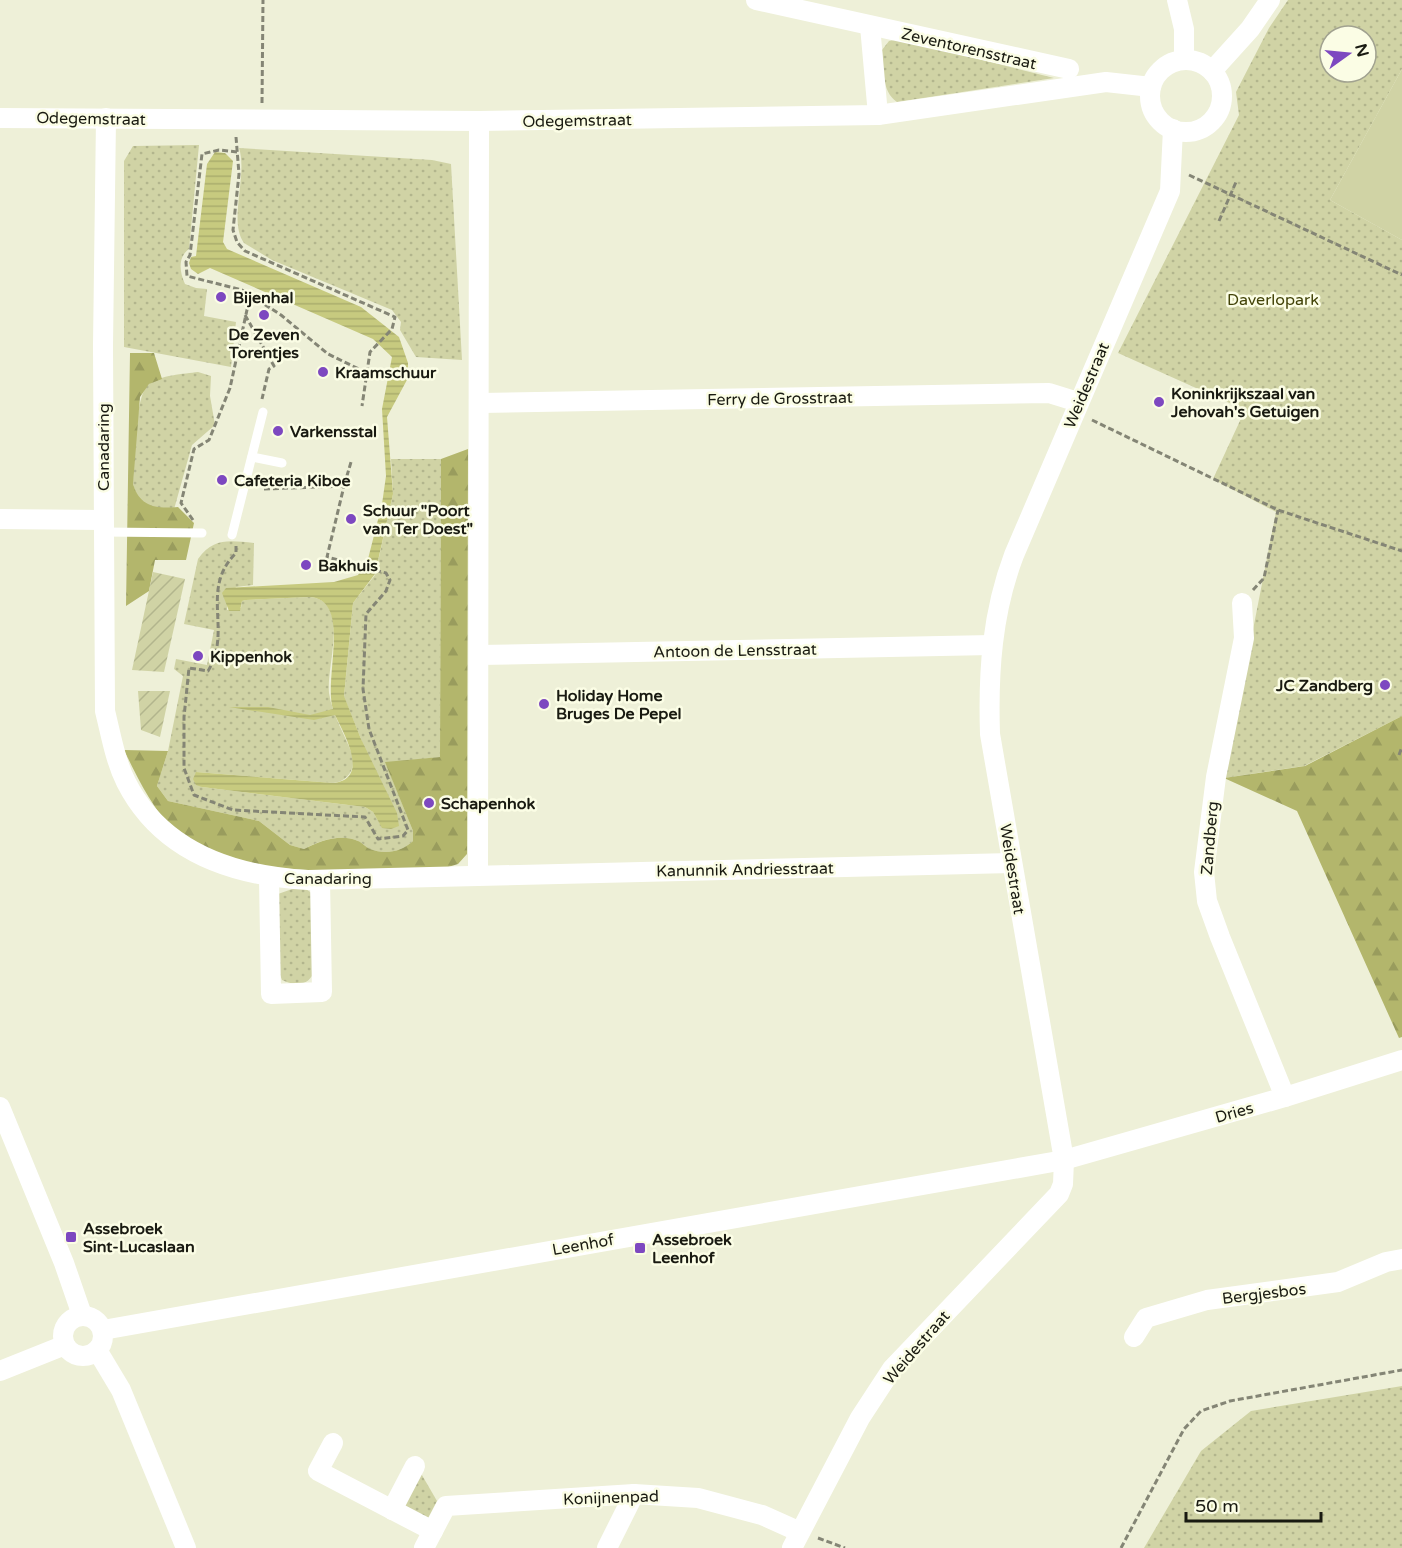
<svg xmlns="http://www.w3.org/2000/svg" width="1402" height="1548" font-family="'Varela Round',sans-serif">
	<defs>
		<pattern id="grass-dots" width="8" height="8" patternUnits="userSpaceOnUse" patternTransform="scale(1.5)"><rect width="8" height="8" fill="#d0d3a5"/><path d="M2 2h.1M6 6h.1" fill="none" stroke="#b2b58d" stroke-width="1.8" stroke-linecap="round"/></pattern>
		<pattern id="forest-firs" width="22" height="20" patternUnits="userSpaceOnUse" patternTransform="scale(1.5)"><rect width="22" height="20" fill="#b3b66c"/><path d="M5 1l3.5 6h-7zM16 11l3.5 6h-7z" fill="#999c5d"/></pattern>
		<pattern id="garden-furrows" width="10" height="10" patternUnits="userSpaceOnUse" patternTransform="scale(1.5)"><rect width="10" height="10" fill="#d0d3a5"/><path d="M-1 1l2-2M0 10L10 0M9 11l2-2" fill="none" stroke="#b2b58d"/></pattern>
		<pattern id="water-rules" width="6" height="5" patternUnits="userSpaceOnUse" patternTransform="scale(1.5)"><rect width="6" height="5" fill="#c7ca7f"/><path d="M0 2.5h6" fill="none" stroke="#aaad6d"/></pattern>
	</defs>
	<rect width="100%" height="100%" fill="#eef0d8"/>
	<g fill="url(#grass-dots)" fill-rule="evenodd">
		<path d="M 1288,0 L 1402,0 L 1402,69 L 1330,200 L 1402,240 L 1402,716 L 1304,766 L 1224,778 L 1276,512 L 1213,479 L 1245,410 L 1118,353 L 1239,115 L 1236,92 L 1269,28 ZM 1330,36 L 1366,36 L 1366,72 L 1330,72 Z"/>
		<path d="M 899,39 L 1054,78 L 897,102 C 881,91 884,68 882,50 L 889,41 Z"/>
		<path d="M 199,145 L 189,249 C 178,257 179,271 185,284 L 196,288 L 207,289 L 204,316 L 236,322 L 231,367 L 124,347 L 124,161 L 133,146 Z"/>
		<path d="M 239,148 L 432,160 L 451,164 L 462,360 L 416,357 L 400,330 L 401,322 L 392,310 L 272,260 L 244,243 C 228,221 248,176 239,148 Z"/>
		<path d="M 198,372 L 211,376 L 210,396 L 215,425 L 192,445 L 173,513 L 160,515 L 137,497 L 133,484 C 135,464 134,395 149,384 C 160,375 184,374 198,372 Z"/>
		<path d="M 391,459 L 441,459 L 440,757 L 386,763 L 413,831 L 413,841 C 401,852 385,855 370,849 C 365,847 362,842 358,841 C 341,833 318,841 304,849 L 290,845 L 259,821 L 168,801 L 157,786 L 168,751 L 183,676 L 174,669 L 176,659 L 207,665 L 214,630 L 184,624 L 198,559 C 214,537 230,541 254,543 L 253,585 L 236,587 L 227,602 L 227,610 L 241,608 L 242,601 L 246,600 L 309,597 C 351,599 326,665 329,693 C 332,715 346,736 353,757 C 355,771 346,782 333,783 L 196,772 L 202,787 L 365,807 L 373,812 L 380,824 L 361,739 L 344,697 L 353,603 L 375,575 L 393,494 Z"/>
		<path d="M 295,888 L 306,889 L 313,894 L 313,974 C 307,987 292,985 282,980 L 279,972 L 278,894 Z"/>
		<path d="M 1402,1386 L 1402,1548 L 1144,1548 L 1201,1451 L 1251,1411 Z"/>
		<path d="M 419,1470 L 437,1501 L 427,1520 L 402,1507 Z"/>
	</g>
	<g fill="url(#forest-firs)">
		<path d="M 130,353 L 154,353 L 162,379 L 149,384 L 140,397 L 133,484 C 140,507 156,509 178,507 L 194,523 L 186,560 L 155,560 L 149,591 L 126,606 Z"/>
		<path d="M 468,449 L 467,854 L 458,864 L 445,868 C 366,869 242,884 178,833 C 156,816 136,775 124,750 L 168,751 L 157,786 L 168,801 L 259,821 L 290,845 L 304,849 C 319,841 341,833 358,841 C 362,842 365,847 370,849 C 385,855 401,852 413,841 L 413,831 L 385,762 L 440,757 L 441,459 Z"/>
		<path d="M 1402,716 L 1402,1037 L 1399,1038 L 1297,811 L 1224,778 L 1305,766 Z"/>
	</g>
	<g fill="url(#garden-furrows)">
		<path d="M 153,572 L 185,579 L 164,672 L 132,670 Z"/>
		<path d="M 138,691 L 170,691 L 160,737 L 141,730 Z"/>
	</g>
	<path fill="#d0d3a5" d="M 1402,69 L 1402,240 L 1330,200 Z"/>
	<path fill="url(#water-rules)" d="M 215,152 L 225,153 L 233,161 L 223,242 L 227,249 L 361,307 L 399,337 L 408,363 L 408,378 L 387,417 L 393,494 L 375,574 L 353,603 L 344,696 L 361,739 L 397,813 L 399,826 L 391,829 L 382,828 L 373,812 L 365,807 L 202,787 L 196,785 L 193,779 L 196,772 L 333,783 C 371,779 344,734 335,715 L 314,720 L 229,707 L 268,707 L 310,715 L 333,709 C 323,679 353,599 309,597 L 246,600 L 242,601 L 240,611 L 229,611 L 222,593 L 226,588 L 334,582 L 358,575 L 368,559 L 382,504 L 386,476 L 382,409 L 392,357 L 373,339 L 210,268 L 198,274 L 191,269 L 189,263 L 191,257 L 196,256 L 207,164 Z"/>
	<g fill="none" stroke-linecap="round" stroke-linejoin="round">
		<g stroke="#848575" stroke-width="3" stroke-dasharray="6 3" stroke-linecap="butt">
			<path d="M 262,103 L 263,0"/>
			<path d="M 236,137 L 239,174 L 233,230 L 237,242 L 245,251 L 395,317 L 392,329 L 370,352 L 362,406"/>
			<path d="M 237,152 L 219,150 L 202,154 L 190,255 L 186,262 L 187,276 L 242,290 L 281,315 L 328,354 L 367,373"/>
			<path d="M 1189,175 L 1402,275"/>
			<path d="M 1219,221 L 1236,182"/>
			<path d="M 245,315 L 274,366 L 269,369 L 262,399"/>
			<path d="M 1092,420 L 1278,510 L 1402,551"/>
			<path d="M 264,489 L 344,486 L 351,462"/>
			<path d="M 193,520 L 181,503 L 194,449 L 209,440 L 230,388 L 250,296"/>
			<path d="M 236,546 L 236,553 C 199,590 233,630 208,671 L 189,668 L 184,717 L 184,768 L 194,795 L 233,810 L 365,817 L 378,839 L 403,836 L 408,830 L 369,729 L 363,689 L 366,614 L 386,591 L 390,580 L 386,573 L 327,557 L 344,486"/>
			<path d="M 1253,590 L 1264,578 L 1278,510"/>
			<path d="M 1399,755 L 1402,747"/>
			<path d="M 818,1538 L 845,1548"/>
			<path d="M 1121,1548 L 1184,1429 L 1201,1411 L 1230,1401 L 1402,1370"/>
		</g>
		<g stroke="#fff" stroke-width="9">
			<path d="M 252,457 L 282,463"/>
			<path d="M 103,532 L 202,533"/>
			<path d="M 232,535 L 263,412"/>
		</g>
		<g stroke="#fff" stroke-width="20">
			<path d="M 756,0 L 1069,69"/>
			<path d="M 1177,0 L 1184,29 L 1184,60"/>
			<path d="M 870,26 L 878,115"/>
			<circle cx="1186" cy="96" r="36"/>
			<path d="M 1212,71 L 1250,29 L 1270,0"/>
			<path d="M 0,118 L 479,121 L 878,115 L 1106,82 L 1151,87"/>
			<path d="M 106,118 L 103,346 L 105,711 C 111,735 115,760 126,782 C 162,853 234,876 308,880 L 1012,863"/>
			<path d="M 481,403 L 1049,393 L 1078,402"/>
			<path d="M 0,519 L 103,520"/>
			<path d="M 1242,603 L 1244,638 L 1216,777 L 1204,872 L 1207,901 L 1220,937 L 1285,1097"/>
			<path d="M 479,655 L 992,645"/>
			<path d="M 478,876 L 479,121"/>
			<path d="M 269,878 L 271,994 L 322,992 L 320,880"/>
			<path d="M 0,1107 L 64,1263 L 82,1315"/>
			<circle cx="83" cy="1336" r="20"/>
			<path d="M 103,1330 L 1064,1160 L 1285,1097 L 1402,1060"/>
			<path d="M 1134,1337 L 1146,1318 L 1207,1300 L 1338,1282 L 1386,1262 L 1402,1259"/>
			<path d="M 97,1350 L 121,1390 L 186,1548"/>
			<path d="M 0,1371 L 65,1345"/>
			<path d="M 333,1443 L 318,1471 L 433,1531"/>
			<path d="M 392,1510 L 415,1466"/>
			<path d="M 424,1548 L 446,1506 L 634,1494 L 698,1498 L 762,1515 L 800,1532"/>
			<path d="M 607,1548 L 634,1494"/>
			<path d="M 792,1548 L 860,1418 L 892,1369 L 1059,1194 L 1063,1184 L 1064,1160 L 990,734 C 988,672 992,613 1014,555 L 1170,191 L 1173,129"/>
		</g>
	</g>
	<g fill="#7d48c0" stroke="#fbfde5" stroke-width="2">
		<circle cx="221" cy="297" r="6"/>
		<circle cx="264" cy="315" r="6"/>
		<circle cx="323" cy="372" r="6"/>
		<circle cx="1159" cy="402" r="6"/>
		<circle cx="278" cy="431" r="6"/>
		<circle cx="222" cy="480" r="6"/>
		<circle cx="351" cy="519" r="6"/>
		<circle cx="306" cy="565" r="6"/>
		<circle cx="198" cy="656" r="6"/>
		<circle cx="1385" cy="685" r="6"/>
		<circle cx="544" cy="704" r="6"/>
		<circle cx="429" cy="803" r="6"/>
		<rect x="65" y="1231" width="12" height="12" rx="3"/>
		<rect x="634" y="1242" width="12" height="12" rx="3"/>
	</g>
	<g text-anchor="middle" stroke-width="5" stroke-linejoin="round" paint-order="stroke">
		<g font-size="16" fill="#191a11" stroke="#fbfde5">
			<text transform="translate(969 48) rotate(13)" y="6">Zeventorensstraat</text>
			<text transform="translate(91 118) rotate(1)" y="6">Odegemstraat</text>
			<text transform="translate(577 120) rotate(-1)" y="6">Odegemstraat</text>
			<text transform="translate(1086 385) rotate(-67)" y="6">Weidestraat</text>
			<text transform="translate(780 398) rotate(-1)" y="6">Ferry de Grosstraat</text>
			<text transform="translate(103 447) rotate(-90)" y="6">Canadaring</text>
			<text transform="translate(735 650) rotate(-1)" y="6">Antoon de Lensstraat</text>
			<text transform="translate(1209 838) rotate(-85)" y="6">Zandberg</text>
			<text transform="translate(745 869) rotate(-1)" y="6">Kanunnik Andriesstraat</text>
			<text transform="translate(1013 869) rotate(81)" y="6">Weidestraat</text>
			<text x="328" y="884">Canadaring</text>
			<text transform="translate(1234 1112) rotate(-16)" y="6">Dries</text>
			<text transform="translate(583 1244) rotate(-10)" y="6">Leenhof</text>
			<text transform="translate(1264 1293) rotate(-7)" y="6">Bergjesbos</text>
			<text transform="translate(916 1347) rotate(-49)" y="6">Weidestraat</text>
			<text transform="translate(611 1497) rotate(-2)" y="6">Konijnenpad</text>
		</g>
		<g font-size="16" font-weight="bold" fill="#191a11" stroke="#fbfde5" text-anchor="start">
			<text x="233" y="303">Bijenhal</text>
			<text x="264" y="340" text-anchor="middle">De Zeven<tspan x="264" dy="18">Torentjes</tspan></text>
			<text x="335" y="378">Kraamschuur</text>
			<text x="1171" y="399">Koninkrijkszaal van<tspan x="1171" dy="18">Jehovah's Getuigen</tspan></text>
			<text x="290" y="437">Varkensstal</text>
			<text x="234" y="486">Cafeteria Kiboe</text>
			<text x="363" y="516">Schuur "Poort<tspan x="363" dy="18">van Ter Doest"</tspan></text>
			<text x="318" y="571">Bakhuis</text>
			<text x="210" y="662">Kippenhok</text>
			<text x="1373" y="691" text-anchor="end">JC Zandberg</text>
			<text x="556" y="701">Holiday Home<tspan x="556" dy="18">Bruges De Pepel</tspan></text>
			<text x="441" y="809">Schapenhok</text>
			<text x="83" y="1234">Assebroek<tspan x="83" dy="18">Sint-Lucaslaan</tspan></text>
			<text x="652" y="1245">Assebroek<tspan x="652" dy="18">Leenhof</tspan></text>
		</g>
		<g font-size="16" fill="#424308" stroke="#fbfde5">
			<text x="1273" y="305">Daverlopark</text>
		</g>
	</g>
	<g transform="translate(1348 54) rotate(75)"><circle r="28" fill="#fbfde5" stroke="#a1a290" stroke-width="1.5"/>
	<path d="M0-4.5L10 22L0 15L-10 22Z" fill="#7d48c0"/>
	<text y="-9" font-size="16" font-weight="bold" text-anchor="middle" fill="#191a11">N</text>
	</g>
	<path d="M1186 1512v9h135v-9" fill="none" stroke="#191a11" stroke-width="3"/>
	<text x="1195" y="1512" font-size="18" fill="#191a11" stroke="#fbfde5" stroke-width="4.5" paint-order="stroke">50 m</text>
</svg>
